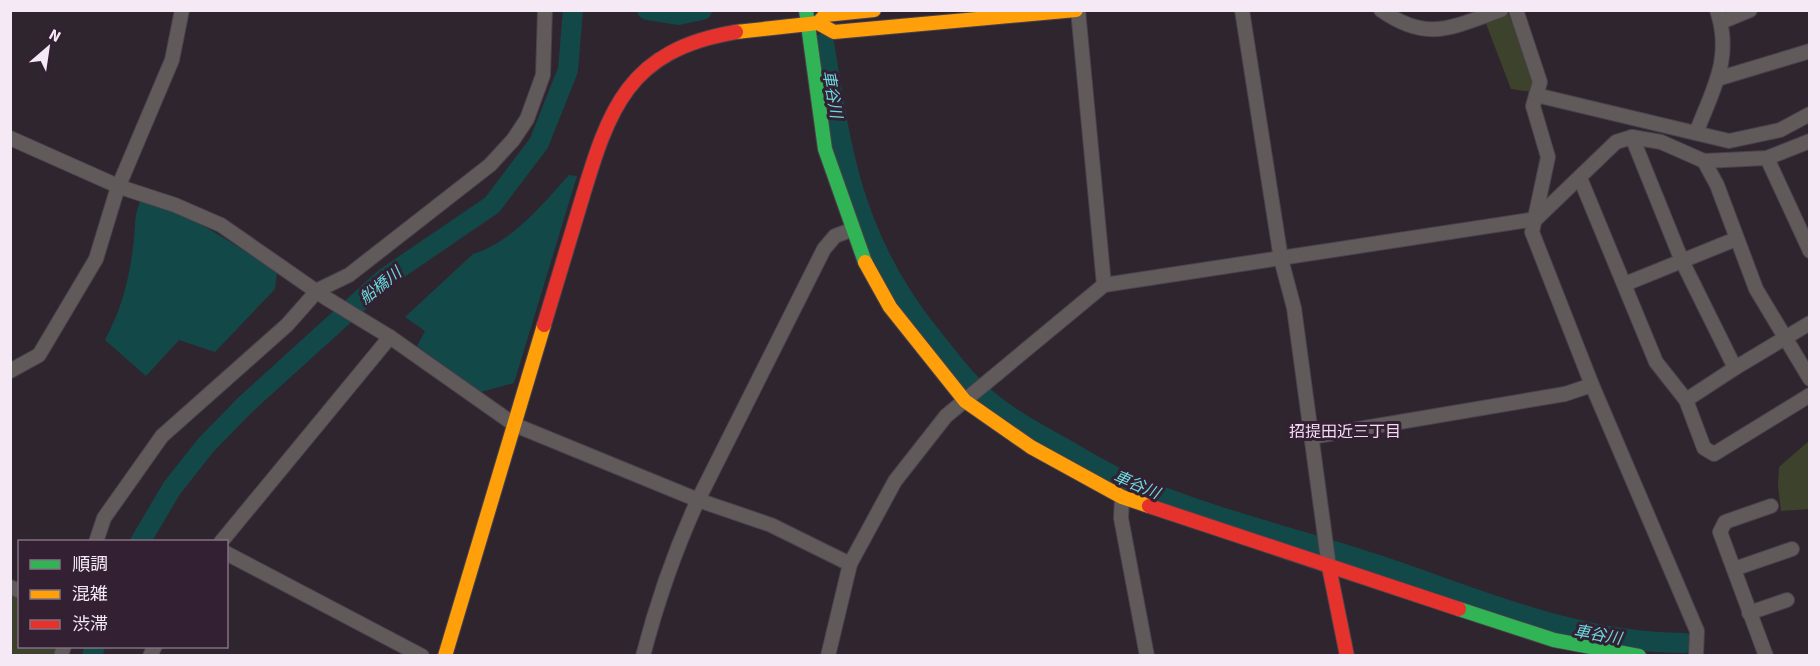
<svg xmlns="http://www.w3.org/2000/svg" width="1820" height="666" font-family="'Source Sans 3','Noto Sans JP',sans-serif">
	<rect width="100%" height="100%" fill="#2f252f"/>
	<g fill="#3d422c">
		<path d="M 1508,13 L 1536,79 L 1532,92 L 1511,89 L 1485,21 Z"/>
		<path d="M 1809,441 L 1809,509 L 1781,511 L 1778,486 L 1779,467 Z"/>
		<path d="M 10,591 L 19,595 L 20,646 L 57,647 L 54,655 L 11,655 Z"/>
	</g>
	<g fill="#134849">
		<path d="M 569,175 L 577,176 L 514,383 L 481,392 L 417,346 L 425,331 L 405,317 L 473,254 C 512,242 542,205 569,175 Z"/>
		<path d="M 142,198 C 154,207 167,207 180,214 C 214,230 246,252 277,273 L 275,289 L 215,352 L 179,340 L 146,376 L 105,340 C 121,310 129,281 133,247 C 136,230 133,213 142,198 Z"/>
	</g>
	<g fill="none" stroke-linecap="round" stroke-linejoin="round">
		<g stroke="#134849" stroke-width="20">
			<path d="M 647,10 L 678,15 L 702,10"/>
			<path d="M 824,43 C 833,96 840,150 857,201 C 873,249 897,293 928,332 C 948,357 968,385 994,405 C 1014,421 1039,434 1062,447 C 1080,457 1099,469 1118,478 C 1207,519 1304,539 1396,571 C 1491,604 1583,643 1685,643"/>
			<path d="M 140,542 L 172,488 L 206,445 L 245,405 L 385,278 L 492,205 L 539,143 L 568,70 L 573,10"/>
			<path d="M 92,656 L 95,646"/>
		</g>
		<defs>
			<g id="street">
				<path d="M 1078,10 L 1104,285"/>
				<path d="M 1242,10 L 1281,259 L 1294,308 L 1329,567"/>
				<path d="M 1381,10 C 1428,43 1452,27 1501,10"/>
				<path d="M 1516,10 L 1540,82 L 1533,106 L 1548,157 L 1532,232 L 1592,385 L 1697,631 L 1696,656"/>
				<path d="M 1721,22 L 1750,10"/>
				<path d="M 1717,79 L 1810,51"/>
				<path d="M 1536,95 L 1729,141 L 1780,130 L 1810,114"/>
				<path d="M 1696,133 C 1713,89 1733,58 1717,10"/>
				<path d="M 1632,137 L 1682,261 L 1735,368 L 1686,400 L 1704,448 L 1714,454 L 1810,395"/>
				<path d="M 10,138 L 120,187 L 175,205 L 221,225 L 326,298 L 390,337 L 515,425 L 698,500 L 771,525 L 850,564"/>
				<path d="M 1767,158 L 1810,251"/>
				<path d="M 1704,161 L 1717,185 L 1756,289 L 1810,379"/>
				<path d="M 1580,178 L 1656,362 L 1686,400"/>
				<path d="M 1625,284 L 1736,239"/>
				<path d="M 1735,368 L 1810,323"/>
				<path d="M 10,371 L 39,355 L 96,259 L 117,190 L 172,60 L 182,10"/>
				<path d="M 1311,437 L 1565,394 L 1592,385"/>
				<path d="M 1122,497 L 1121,518 L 1147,656"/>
				<path d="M 96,542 L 104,518 L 162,436 L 287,325 L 318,290 L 349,275 L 490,165 L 513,140 L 527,119 L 543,75 L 545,10"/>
				<path d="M 221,542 L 390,337"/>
				<path d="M 226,553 L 422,656"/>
				<path d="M 1734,569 L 1792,549"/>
				<path d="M 10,587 L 20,591"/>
				<path d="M 1749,613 L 1787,600"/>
				<path d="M 61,656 L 64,646"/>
				<path d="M 150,656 L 155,646"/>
				<path d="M 643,656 C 657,602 675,550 698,500 L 824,249 L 835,236 L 851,230"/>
				<path d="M 828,656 L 850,564 L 895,481 L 946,416 L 1104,285 L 1536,219 L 1616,142 L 1632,137 L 1661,142 L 1704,161 L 1767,158 L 1810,141"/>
				<path d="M 1766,656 L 1720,532 L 1725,522 L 1771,506"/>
			</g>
			<g id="fast">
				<path d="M 806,10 L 825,149 L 865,262"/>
				<path d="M 1459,609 L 1554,640 L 1639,656"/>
			</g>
			<g id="slow">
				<path d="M 818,23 L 825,15 L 874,10"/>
				<path d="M 736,32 L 818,23 L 834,32 L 1076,10"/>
				<path d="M 865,262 L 890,307 L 965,401 L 1031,447 L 1122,497 L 1149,506"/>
				<path d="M 445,656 L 544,325"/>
			</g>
			<g id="jam">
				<path d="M 544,325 C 556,284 569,243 581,202 C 609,108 628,50 736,32"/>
				<path d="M 1149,506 L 1459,609"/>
				<path d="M 1329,567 L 1347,656"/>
			</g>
		</defs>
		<use href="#street" stroke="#4a414a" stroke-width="16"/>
		<use href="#fast" stroke="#4a414a" stroke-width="16"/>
		<use href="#slow" stroke="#4a414a" stroke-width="16"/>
		<use href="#jam" stroke="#4a414a" stroke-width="16"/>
		<use href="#street" stroke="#605a5b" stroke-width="14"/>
		<use href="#fast" stroke="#30b455" stroke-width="14"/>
		<use href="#slow" stroke="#ff9f0a" stroke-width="14"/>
		<use href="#jam" stroke="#e5322d" stroke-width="14"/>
	</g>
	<g text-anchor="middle" stroke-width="6" stroke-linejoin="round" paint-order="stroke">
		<g font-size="16" font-style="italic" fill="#6bdbde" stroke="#332133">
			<text transform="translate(833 94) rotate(80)" y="6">車谷川</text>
			<text transform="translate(380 285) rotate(-39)" y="6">船橋川</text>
			<text transform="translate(1137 484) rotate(23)" y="6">車谷川</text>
			<text transform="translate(1598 634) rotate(10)" y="6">車谷川</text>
		</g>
		<g font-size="16" fill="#f4dbf3" stroke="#332133">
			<text x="1345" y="437">招提田近三丁目</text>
		</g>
	</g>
	<rect width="1820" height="666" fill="none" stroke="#f5e9f5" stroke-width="24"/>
	<rect x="18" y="540" width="210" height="108" fill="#332133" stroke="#817181" stroke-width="1.5"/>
	<rect x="30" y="560" width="30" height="9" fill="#30b455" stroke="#817181" stroke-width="1.5"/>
	<text x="72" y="570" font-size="18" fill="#f5e9f5">順調</text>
	<rect x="30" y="590" width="30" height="9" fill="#ff9f0a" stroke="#817181" stroke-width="1.5"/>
	<text x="72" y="600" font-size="18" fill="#f5e9f5">混雑</text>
	<rect x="30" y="620" width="30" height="9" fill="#e5322d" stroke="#817181" stroke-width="1.5"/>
	<text x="72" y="630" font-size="18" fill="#f5e9f5">渋滞</text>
	<g transform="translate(48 48) rotate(29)" stroke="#332133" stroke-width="4.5" paint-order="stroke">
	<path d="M0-4.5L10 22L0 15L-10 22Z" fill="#f5e9f5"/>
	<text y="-9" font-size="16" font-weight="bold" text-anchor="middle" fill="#f5e9f5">N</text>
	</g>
</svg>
